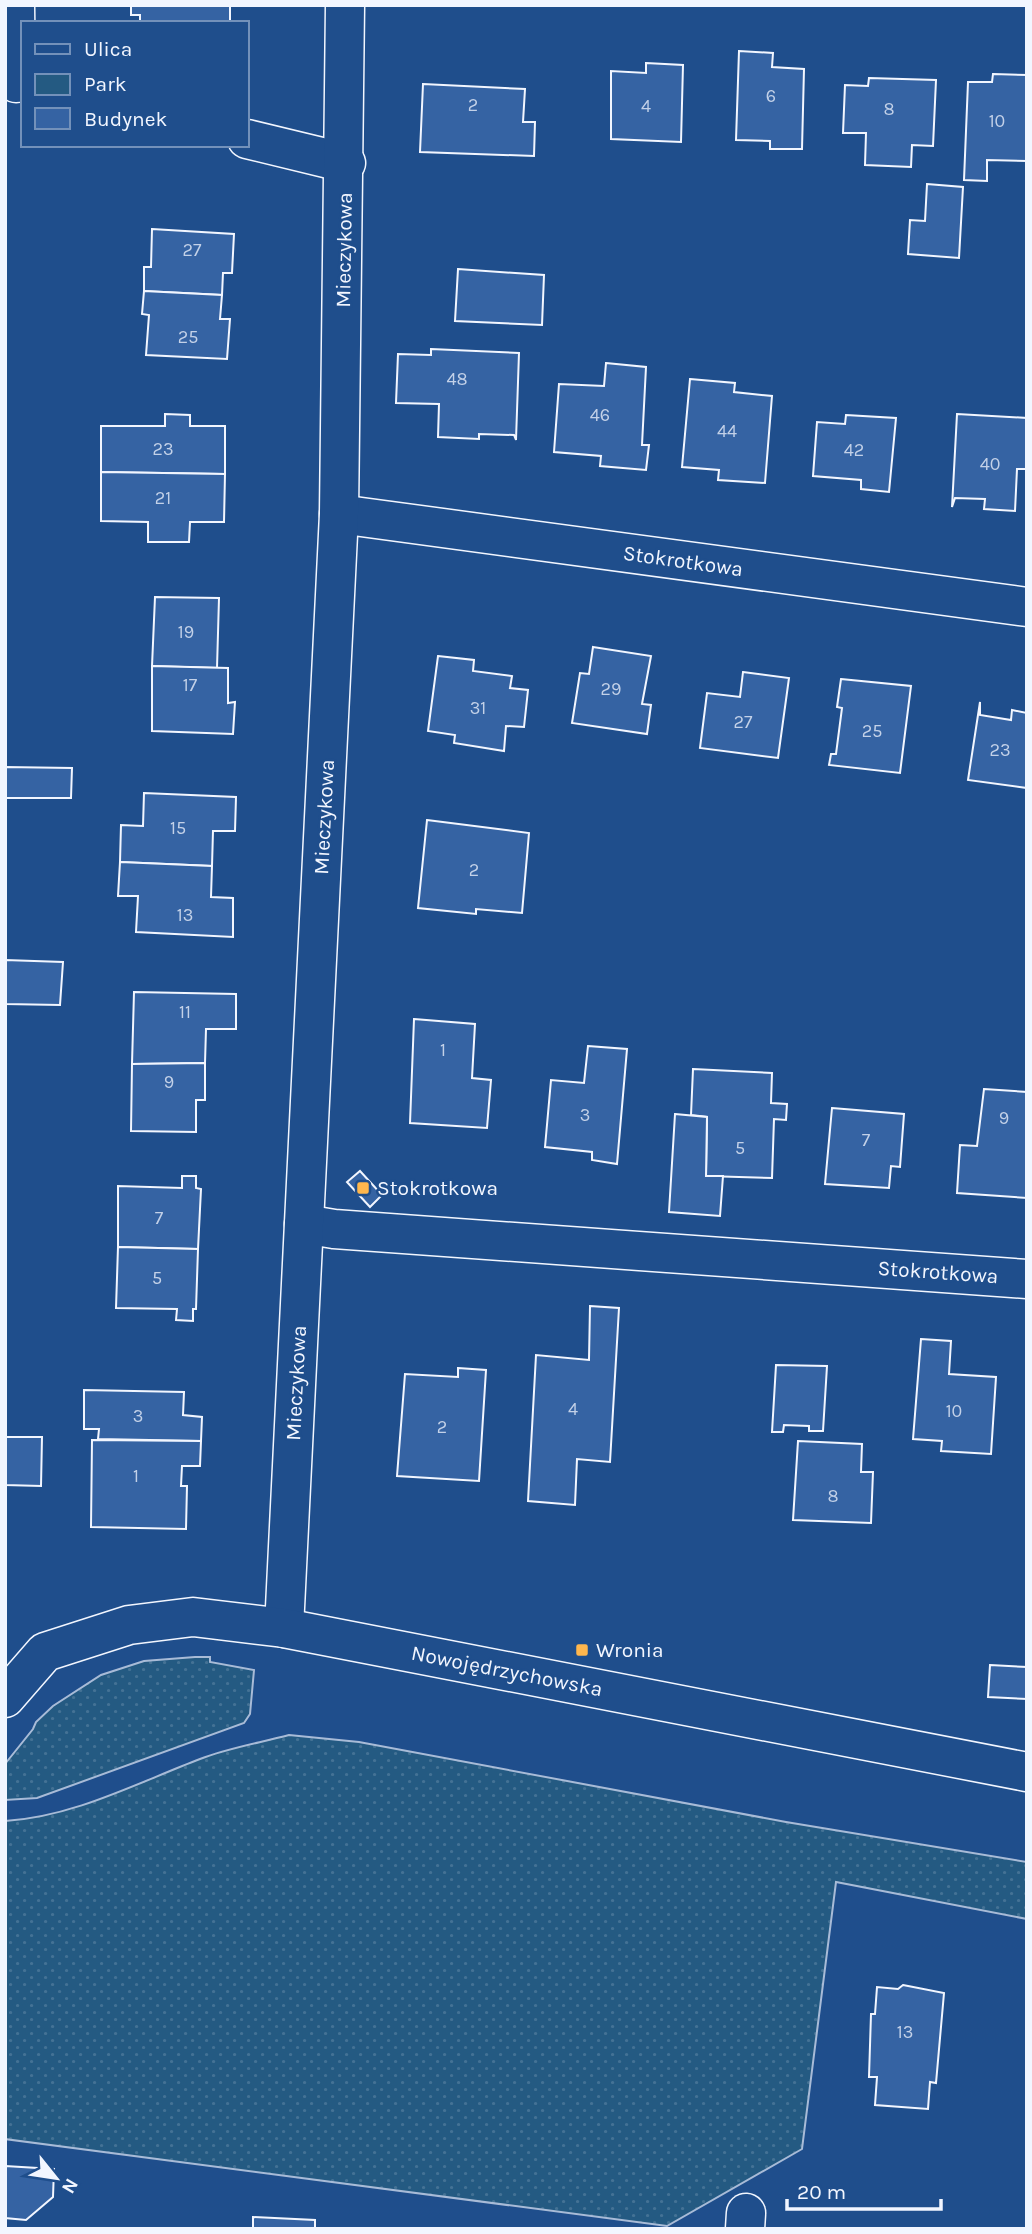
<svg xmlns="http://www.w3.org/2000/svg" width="1032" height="2234" font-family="Karla,sans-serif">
	<defs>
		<pattern id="green-dots" width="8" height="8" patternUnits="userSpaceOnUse" patternTransform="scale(1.75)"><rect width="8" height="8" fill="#245a82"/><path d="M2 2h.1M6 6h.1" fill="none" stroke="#447295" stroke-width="1.8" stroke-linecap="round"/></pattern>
	</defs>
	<rect width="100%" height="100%" fill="#1f4e8c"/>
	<g fill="url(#green-dots)" stroke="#a8bbd7" stroke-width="2">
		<path d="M 195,1657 L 210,1657 L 210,1662 L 254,1670 L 250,1714 L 244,1723 L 37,1798 L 5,1800 L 5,1764 L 33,1729 L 36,1722 L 53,1706 L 101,1675 L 144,1661 Z"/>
		<path d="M 289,1735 L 359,1742 L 786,1822 L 1027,1862 L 1027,1919 L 836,1882 L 802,2149 L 667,2226 L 5,2139 L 5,1821 C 73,1817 137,1783 200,1759 C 228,1748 259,1743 289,1735 Z"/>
	</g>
	<g fill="#3563a3" stroke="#f2f6ff" stroke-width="2">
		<path d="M 131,5 L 230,5 L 230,23 L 140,23 L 140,15 L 131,15 Z"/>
		<path d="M 739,51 L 773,53 L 772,67 L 804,69 L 802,149 L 770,149 L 770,141 L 736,140 Z"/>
		<path d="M 646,63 L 683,65 L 681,142 L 611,139 L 611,71 L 646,73 Z"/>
		<path d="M 993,74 L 1027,75 L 1027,161 L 987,160 L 987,181 L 964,180 L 968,82 L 992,82 Z"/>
		<path d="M 869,78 L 936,80 L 933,146 L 912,145 L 911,167 L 865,165 L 866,133 L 843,133 L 845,85 L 868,86 Z"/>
		<path d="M 423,84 L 525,89 L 523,122 L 535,122 L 534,156 L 420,152 Z"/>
		<path d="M 927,184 L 963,187 L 959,258 L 908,254 L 910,220 L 925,221 Z"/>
		<path d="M 152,229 L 234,234 L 232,273 L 223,273 L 222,295 L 144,291 L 144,267 L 151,267 Z"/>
		<path d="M 458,269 L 544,275 L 542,325 L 455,321 Z"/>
		<path d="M 144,291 L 222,295 L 220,319 L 230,319 L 227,359 L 146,355 L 149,315 L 142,314 Z"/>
		<path d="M 431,349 L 519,353 L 516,440 L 514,435 L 479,434 L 479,439 L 438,437 L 439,404 L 396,403 L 398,354 L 431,355 Z"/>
		<path d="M 606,363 L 646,367 L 642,445 L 649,445 L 646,470 L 600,466 L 601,456 L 554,452 L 559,384 L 604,386 Z"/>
		<path d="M 690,379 L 735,383 L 734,392 L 772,396 L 765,483 L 718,480 L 719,470 L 682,467 Z"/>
		<path d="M 165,414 L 190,415 L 190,426 L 225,426 L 225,474 L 101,472 L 101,426 L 165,426 Z"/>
		<path d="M 957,414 L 1027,418 L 1027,469 L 1017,469 L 1015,511 L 984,509 L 985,499 L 955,498 L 952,507 Z"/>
		<path d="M 846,415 L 896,418 L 889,492 L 861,489 L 861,480 L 813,476 L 817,422 L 845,424 Z"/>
		<path d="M 101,472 L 225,474 L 224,522 L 190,522 L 189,542 L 148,542 L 148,522 L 101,521 Z"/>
		<path d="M 155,597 L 219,598 L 217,668 L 152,666 Z"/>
		<path d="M 593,647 L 651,656 L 642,704 L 651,705 L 647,734 L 572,723 L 580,673 L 589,674 Z"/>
		<path d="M 438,656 L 474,660 L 473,671 L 512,676 L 510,688 L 528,690 L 524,727 L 506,726 L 504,751 L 454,743 L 455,735 L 428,731 Z"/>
		<path d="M 152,666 L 228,668 L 228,703 L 235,702 L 233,734 L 152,731 Z"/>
		<path d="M 743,672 L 789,678 L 778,758 L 700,748 L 707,693 L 740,697 Z"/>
		<path d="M 841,679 L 911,686 L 900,773 L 829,765 L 831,754 L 836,754 L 842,708 L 837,707 Z"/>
		<path d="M 980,702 L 980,715 L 1011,720 L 1012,710 L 1027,713 L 1027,788 L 968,780 Z"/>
		<path d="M 5,767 L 72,768 L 71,798 L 5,798 Z"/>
		<path d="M 144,793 L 236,797 L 235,831 L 213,831 L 212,866 L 120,862 L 121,825 L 143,826 Z"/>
		<path d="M 427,820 L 529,833 L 522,913 L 476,909 L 476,914 L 418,908 Z"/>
		<path d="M 120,862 L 212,866 L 211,897 L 233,898 L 233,937 L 136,932 L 138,896 L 118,896 Z"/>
		<path d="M 5,960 L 63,962 L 60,1005 L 5,1004 Z"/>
		<path d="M 134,992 L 236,994 L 236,1029 L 206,1029 L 205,1063 L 132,1064 Z"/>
		<path d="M 414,1019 L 475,1024 L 472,1078 L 491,1080 L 487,1128 L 410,1123 Z"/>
		<path d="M 588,1046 L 627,1049 L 617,1164 L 592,1160 L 592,1152 L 545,1147 L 551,1080 L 584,1083 Z"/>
		<path d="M 205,1063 L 205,1100 L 196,1100 L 196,1132 L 131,1131 L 132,1064 Z"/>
		<path d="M 693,1069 L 772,1073 L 771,1103 L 787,1104 L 786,1120 L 774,1119 L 772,1178 L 706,1176 L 707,1117 L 691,1115 Z"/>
		<path d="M 984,1089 L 1027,1092 L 1027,1198 L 957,1193 L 960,1145 L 977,1146 Z"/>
		<path d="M 832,1108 L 904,1114 L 900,1167 L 891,1166 L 889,1188 L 825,1184 Z"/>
		<path d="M 675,1114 L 707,1117 L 706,1176 L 723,1176 L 720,1216 L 669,1212 Z"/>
		<path d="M 360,1171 L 382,1195 L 370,1207 L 347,1182 Z"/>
		<path d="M 182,1176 L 196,1176 L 196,1188 L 201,1189 L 198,1249 L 118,1247 L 118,1186 L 182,1188 Z"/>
		<path d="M 118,1247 L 198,1249 L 196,1309 L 193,1309 L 193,1321 L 176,1320 L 177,1309 L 116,1308 Z"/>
		<path d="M 590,1306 L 619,1308 L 610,1462 L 577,1459 L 575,1505 L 528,1501 L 536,1355 L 589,1360 Z"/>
		<path d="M 921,1339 L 951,1341 L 949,1374 L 996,1377 L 991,1454 L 941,1451 L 942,1441 L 913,1439 Z"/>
		<path d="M 776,1365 L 827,1366 L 823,1431 L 809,1431 L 809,1426 L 784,1425 L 783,1432 L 772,1432 Z"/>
		<path d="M 458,1368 L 486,1370 L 479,1481 L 397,1476 L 405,1374 L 458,1377 Z"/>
		<path d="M 84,1390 L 184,1392 L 183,1415 L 202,1417 L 201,1441 L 98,1439 L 99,1429 L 84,1429 Z"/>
		<path d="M 5,1437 L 42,1437 L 41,1486 L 5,1485 Z"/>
		<path d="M 92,1440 L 201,1441 L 200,1466 L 182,1466 L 181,1486 L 187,1486 L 186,1529 L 91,1527 Z"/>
		<path d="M 798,1441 L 862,1444 L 861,1472 L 873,1472 L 871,1523 L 793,1520 Z"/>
		<path d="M 990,1665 L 1027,1667 L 1027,1699 L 988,1697 Z"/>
		<path d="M 903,1985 L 944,1993 L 936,2083 L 930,2082 L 928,2109 L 875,2105 L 877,2077 L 869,2077 L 871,2014 L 875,2014 L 877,1987 L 898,1989 Z"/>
		<path d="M 5,2166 L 54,2169 L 53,2197 L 26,2220 L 5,2218 Z"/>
		<path d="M 253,2217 L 315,2220 L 315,2229 L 253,2229 Z"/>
	</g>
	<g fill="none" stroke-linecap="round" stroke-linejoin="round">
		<defs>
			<g id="street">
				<path d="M 15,5 L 16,83"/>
				<path d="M 247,139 L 346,163"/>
				<path d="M 339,514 L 1027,607"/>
				<path d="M 304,1224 L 334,1229 L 1027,1279"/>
				<path d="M 284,1628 L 339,514 L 345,5"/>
				<path d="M 745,2229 L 746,2213"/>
			</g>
			<path id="secondary" d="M 5,1698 L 45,1652 L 129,1625 L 193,1617 L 284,1628 L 1027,1772"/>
		</defs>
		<use href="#street" stroke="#f2f6ff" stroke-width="41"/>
		<use href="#secondary" stroke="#f2f6ff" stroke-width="41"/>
		<use href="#street" stroke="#1f4e8c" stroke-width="38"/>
		<use href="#secondary" stroke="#1f4e8c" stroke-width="38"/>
	</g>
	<g fill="#ffb74d" stroke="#1f4e8c" stroke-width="2.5">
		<rect x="356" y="1181" width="14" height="14" rx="3.5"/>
		<rect x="575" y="1643" width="14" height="14" rx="3.5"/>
	</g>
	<g text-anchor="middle" stroke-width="5" stroke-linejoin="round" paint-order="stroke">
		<g font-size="18" fill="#c3d1e8">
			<text x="771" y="102">6</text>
			<text x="473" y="111">2</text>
			<text x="646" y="112">4</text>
			<text x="889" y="115">8</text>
			<text x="997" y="127">10</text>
			<text x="192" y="256">27</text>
			<text x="188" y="343">25</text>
			<text x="457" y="385">48</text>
			<text x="600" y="421">46</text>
			<text x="727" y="437">44</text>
			<text x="163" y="455">23</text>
			<text x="854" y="456">42</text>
			<text x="990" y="470">40</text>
			<text x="163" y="504">21</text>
			<text x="186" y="638">19</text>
			<text x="190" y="691">17</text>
			<text x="611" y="695">29</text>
			<text x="478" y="714">31</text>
			<text x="743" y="728">27</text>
			<text x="872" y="737">25</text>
			<text x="1000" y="756">23</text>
			<text x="178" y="834">15</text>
			<text x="474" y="876">2</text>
			<text x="185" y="921">13</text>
			<text x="185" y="1018">11</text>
			<text x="443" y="1056">1</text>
			<text x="169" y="1088">9</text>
			<text x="585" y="1121">3</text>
			<text x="1004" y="1124">9</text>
			<text x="866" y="1146">7</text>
			<text x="740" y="1154">5</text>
			<text x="159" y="1224">7</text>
			<text x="157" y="1284">5</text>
			<text x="573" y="1415">4</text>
			<text x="954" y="1417">10</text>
			<text x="138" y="1422">3</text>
			<text x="442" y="1433">2</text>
			<text x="136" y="1482">1</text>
			<text x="833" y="1502">8</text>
			<text x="905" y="2038">13</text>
		</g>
		<g font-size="21" fill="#f2f6ff" stroke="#1f4e8c">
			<text transform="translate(344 250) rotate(-89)" y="7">Mieczykowa</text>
			<text transform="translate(683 561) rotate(8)" y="7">Stokrotkowa</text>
			<text transform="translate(324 817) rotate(-87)" y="7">Mieczykowa</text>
			<text transform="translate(938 1272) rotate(4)" y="7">Stokrotkowa</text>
			<text transform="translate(296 1383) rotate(-87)" y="7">Mieczykowa</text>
			<text transform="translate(507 1671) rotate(11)" y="7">Nowojędrzychowska</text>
		</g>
		<g font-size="21" fill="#f2f6ff" stroke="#1f4e8c" text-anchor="start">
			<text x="377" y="1195">Stokrotkowa</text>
			<text x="596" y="1657">Wronia</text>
		</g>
	</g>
	<rect width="1032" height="2234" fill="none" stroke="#f2f6ff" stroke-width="14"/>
	<rect x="21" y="21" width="228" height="126" fill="#1f4e8c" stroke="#7391ba" stroke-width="2"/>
	<rect x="35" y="44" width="35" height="10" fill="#1f4e8c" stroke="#7391ba" stroke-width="2"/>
	<text x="84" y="56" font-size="21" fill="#f2f6ff">Ulica</text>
	<rect x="35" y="74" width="35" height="21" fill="#245a82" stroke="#7391ba" stroke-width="2"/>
	<text x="84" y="91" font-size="21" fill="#f2f6ff">Park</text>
	<rect x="35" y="108" width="35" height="21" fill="#3563a3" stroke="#7391ba" stroke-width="2"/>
	<text x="84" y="126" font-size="21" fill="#f2f6ff">Budynek</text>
	<g transform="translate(56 2178) rotate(120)" stroke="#1f4e8c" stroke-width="5" paint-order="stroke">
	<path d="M0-5L12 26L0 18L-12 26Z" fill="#f2f6ff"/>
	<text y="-10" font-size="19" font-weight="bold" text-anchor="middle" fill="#f2f6ff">N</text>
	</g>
	<path d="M787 2199v10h154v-10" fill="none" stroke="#f2f6ff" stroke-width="3.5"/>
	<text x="797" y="2199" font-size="21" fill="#f2f6ff" stroke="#1f4e8c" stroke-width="5" paint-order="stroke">20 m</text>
</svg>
